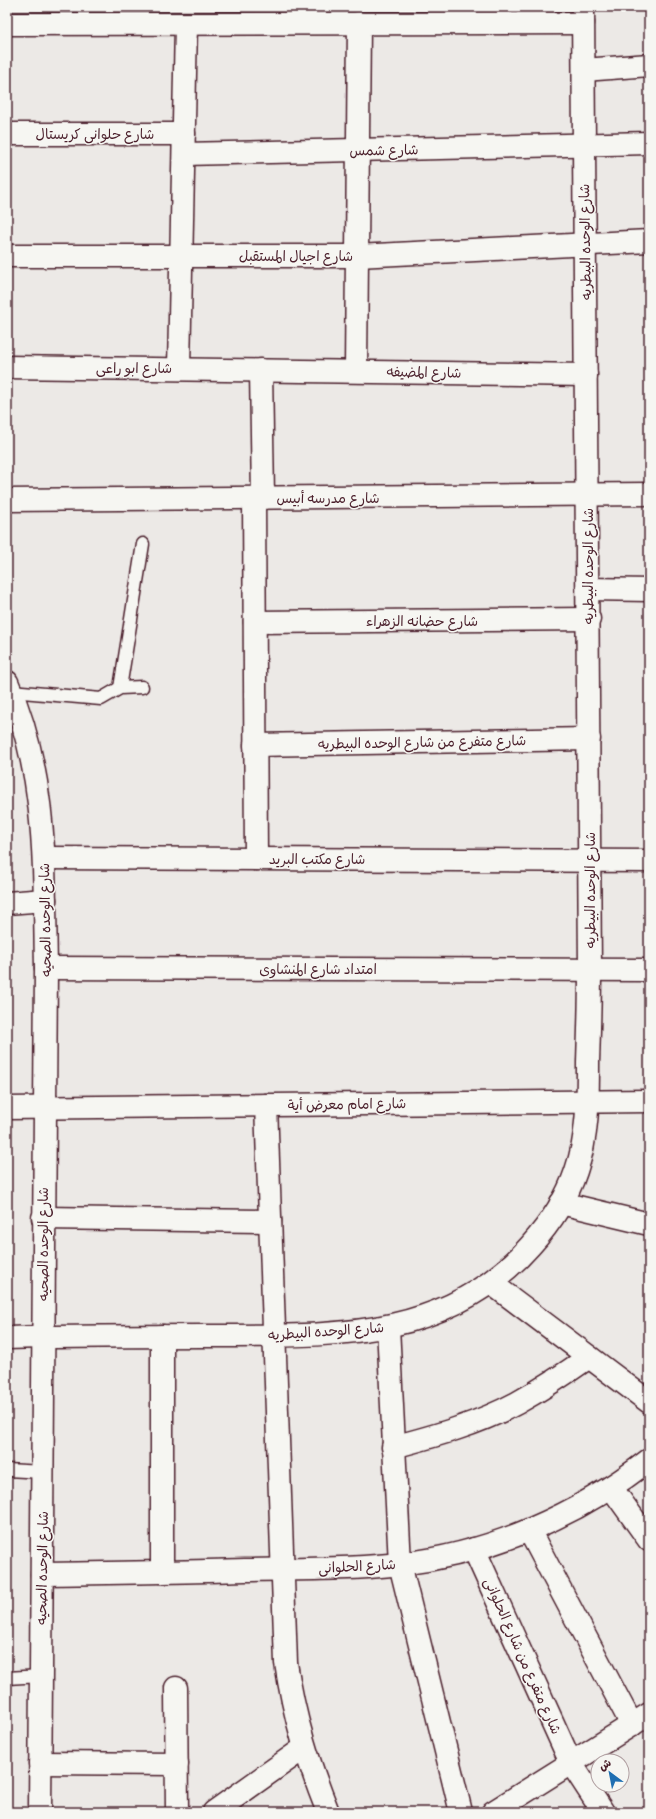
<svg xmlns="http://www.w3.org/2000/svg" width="656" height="1819" font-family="Dekko,'Playpen Sans Arabic',sans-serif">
	<rect width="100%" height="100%" fill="#ece9e6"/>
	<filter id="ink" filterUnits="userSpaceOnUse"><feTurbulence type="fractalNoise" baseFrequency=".025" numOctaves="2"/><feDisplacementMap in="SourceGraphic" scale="8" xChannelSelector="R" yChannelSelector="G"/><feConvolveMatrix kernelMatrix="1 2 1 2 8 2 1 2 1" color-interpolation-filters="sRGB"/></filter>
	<g filter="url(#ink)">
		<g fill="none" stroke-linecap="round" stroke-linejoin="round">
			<defs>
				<g id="lane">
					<path d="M 120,688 L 143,544"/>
					<path d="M 11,691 L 101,699 L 120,688 L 142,687"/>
					<path d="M 7,1470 L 43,1472"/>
					<path d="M 7,1678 L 41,1676"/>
				</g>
				<g id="street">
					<path d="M 7,24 L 583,23"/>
					<path d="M 584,70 L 649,65"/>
					<path d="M 7,134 L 184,134"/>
					<path d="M 184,154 L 649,143"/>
					<path d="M 7,256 L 357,256 L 649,241"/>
					<path d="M 7,367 L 586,375"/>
					<path d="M 179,368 L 186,24"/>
					<path d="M 261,370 L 263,498"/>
					<path d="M 356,371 L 359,23"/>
					<path d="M 254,498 L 256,859"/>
					<path d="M 7,500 L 649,494"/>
					<path d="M 588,589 L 649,590"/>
					<path d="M 255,622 L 589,619"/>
					<path d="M 7,682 C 48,774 44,870 46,968 L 40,1812"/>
					<path d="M 255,745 L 589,739"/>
					<path d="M 45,858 L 649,861"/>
					<path d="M 7,903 L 45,900"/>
					<path d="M 46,968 L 649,970"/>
					<path d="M 266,1105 L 286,1663 C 294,1717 308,1762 328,1812"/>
					<path d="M 7,1108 L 649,1101"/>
					<path d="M 561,1203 L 649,1224"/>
					<path d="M 43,1218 L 270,1221"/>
					<path d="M 491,1283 L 649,1402"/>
					<path d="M 388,1327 L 400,1564 L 461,1812"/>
					<path d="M 162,1336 L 162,1572"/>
					<path d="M 7,1338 C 73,1336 139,1336 205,1336 C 325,1335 443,1344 530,1246 C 549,1225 567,1198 576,1171 C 588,1137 588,1098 588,1062 C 589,1032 590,1001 590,970 L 583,7"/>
					<path d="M 393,1447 C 435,1436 478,1424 517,1403 C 542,1389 565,1374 589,1357"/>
					<path d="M 611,1487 L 649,1540"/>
					<path d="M 529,1530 L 632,1725"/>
					<path d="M 474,1549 L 571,1763 L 603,1812"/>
					<path d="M 42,1574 C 109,1573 177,1572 245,1570 C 296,1569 348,1570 400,1564 C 490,1554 578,1515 649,1460"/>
					<path d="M 176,1688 L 177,1812"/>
					<path d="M 40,1763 L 177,1764"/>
					<path d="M 214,1812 L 304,1748"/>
					<path d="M 493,1812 L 649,1714"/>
				</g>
			</defs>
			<use href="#lane" stroke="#4a1f2b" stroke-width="15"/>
			<use href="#street" stroke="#4a1f2b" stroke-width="25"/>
			<use href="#lane" stroke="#f6f6f2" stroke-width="12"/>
			<use href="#street" stroke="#f6f6f2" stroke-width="22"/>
		</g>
	</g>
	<g text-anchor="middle" stroke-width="3" stroke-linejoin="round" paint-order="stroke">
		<g font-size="14" fill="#4a1f2b" stroke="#f6f6f2">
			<text x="95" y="139">شارع حلوانى كريستال</text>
			<text transform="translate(384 150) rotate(-1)" y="5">شارع شمس</text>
			<text transform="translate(585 242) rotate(-91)" y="5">شارع الوحده البيطريه</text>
			<text x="296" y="261">شارع اجيال المستقبل</text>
			<text x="134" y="373">شارع ابو راعى</text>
			<text transform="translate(424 372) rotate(1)" y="5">شارع المضيفه</text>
			<text x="328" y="503">شارع مدرسه أبيس</text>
			<text transform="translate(588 566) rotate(-90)" y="5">شارع الوحده البيطريه</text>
			<text x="422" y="626">شارع حضانه الزهراء</text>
			<text transform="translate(422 742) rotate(-1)" y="5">شارع متفرع من شارع الوحده البيطريه</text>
			<text x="317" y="864">شارع مكتب البريد</text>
			<text transform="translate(590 890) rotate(-90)" y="5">شارع الوحده البيطريه</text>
			<text transform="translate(45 920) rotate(-91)" y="5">شارع الوحده الصحيه</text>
			<text x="318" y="974">امتداد شارع المنشاوى</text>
			<text transform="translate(347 1104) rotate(-1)" y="5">شارع امام معرض أية</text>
			<text transform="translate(43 1244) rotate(-90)" y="5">شارع الوحده الصحيه</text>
			<text transform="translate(326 1331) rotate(-4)" y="5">شارع الوحده البيطريه</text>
			<text transform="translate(357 1566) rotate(-3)" y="5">شارع الحلوانى</text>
			<text transform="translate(42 1568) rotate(-89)" y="5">شارع الوحده الصحيه</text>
			<text transform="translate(523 1656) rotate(66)" y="5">شارع متفرع من شارع الحلوانى</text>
		</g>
	</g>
	<rect width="656" height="1819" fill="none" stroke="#f6f6f2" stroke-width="24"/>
	<rect x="12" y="12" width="632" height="1795" fill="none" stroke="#4a1f2b" stroke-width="1.5" filter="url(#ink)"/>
	<g transform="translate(610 1773) rotate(328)"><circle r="19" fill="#f6f6f2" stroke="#b1a0a2"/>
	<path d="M0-3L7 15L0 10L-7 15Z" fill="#1f6fb2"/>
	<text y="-6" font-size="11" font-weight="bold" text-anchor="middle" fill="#4a1f2b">ش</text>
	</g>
</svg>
